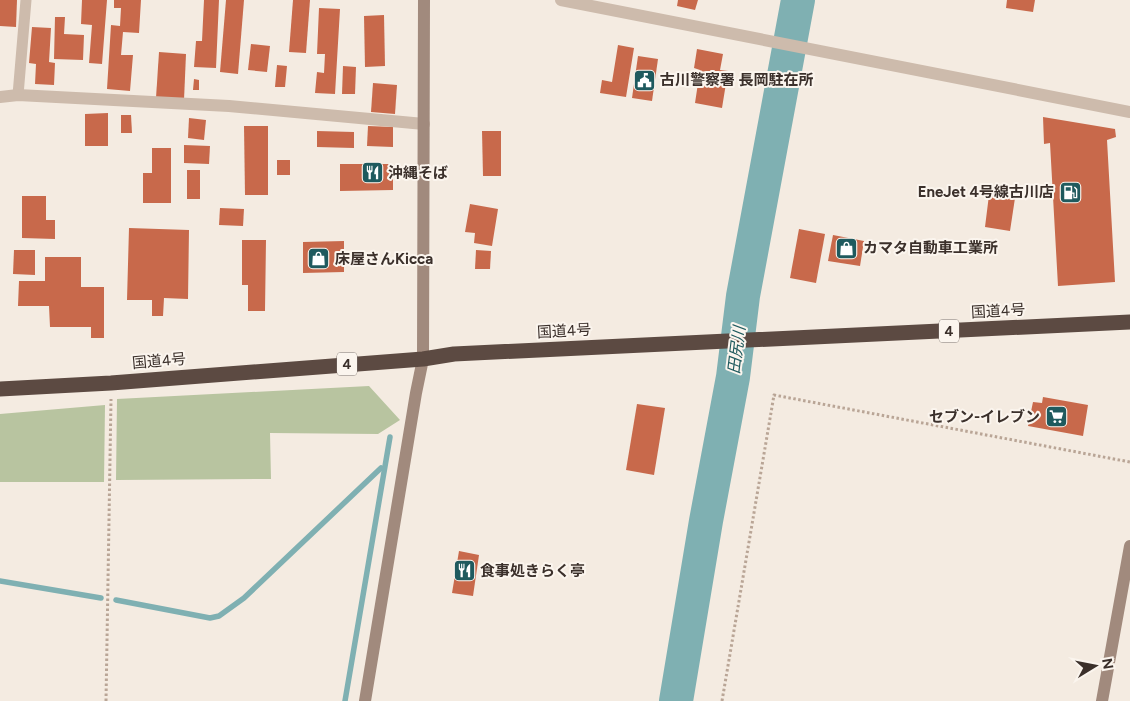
<svg xmlns="http://www.w3.org/2000/svg" width="1130" height="701" font-family="Figtree,'Noto Sans JP',sans-serif">
	<rect width="100%" height="100%" fill="#f4ebe1"/>
	<g fill="#b8c4a0">
		<path d="M 369,386 L 400,420 L 378,434 L 270,433 L 271,479 L 116,480 L 117,399 Z"/>
		<path d="M 105,405 L 104,482 L 0,482 L 0,414 Z"/>
	</g>
	<g fill="none" stroke-linecap="round" stroke-linejoin="round">
		<g stroke="#7fb0b2" stroke-width="5.5">
			<path d="M 0,581 L 101,598"/>
			<path d="M 116,600 L 210,618 L 219,616 L 244,598 L 381,468"/>
			<path d="M 345,701 L 390,437"/>
		</g>
		<path stroke="#7fb0b2" stroke-width="34" d="M 676,701 L 706,521 L 733,377 L 743,296 L 798,0"/>
	</g>
	<g fill="#c8694b">
		<path d="M 0,0 L 17,0 L 16,27 L 0,26 Z"/>
		<path d="M 82,0 L 107,0 L 102,64 L 89,63 L 92,25 L 81,24 Z"/>
		<path d="M 114,0 L 141,0 L 139,33 L 123,32 L 121,55 L 133,55 L 130,91 L 107,89 L 111,25 L 120,26 L 121,8 L 114,8 Z"/>
		<path d="M 204,0 L 219,0 L 216,68 L 194,67 L 196,41 L 202,41 Z"/>
		<path d="M 226,0 L 244,0 L 238,74 L 220,72 Z"/>
		<path d="M 293,0 L 310,0 L 306,53 L 289,52 Z"/>
		<path d="M 678,0 L 698,0 L 695,10 L 677,6 Z"/>
		<path d="M 1007,0 L 1035,0 L 1033,12 L 1006,8 Z"/>
		<path d="M 319,8 L 340,9 L 335,94 L 315,93 L 317,72 L 324,73 L 325,54 L 317,54 Z"/>
		<path d="M 384,15 L 385,66 L 365,67 L 364,16 Z"/>
		<path d="M 55,17 L 65,17 L 64,34 L 84,35 L 83,60 L 54,59 Z"/>
		<path d="M 32,27 L 51,28 L 49,62 L 55,63 L 54,85 L 35,84 L 36,64 L 29,63 Z"/>
		<path d="M 251,44 L 270,46 L 267,72 L 248,70 Z"/>
		<path d="M 618,45 L 634,48 L 626,97 L 600,93 L 602,80 L 612,82 Z"/>
		<path d="M 697,49 L 723,54 L 720,70 L 728,71 L 722,108 L 695,103 L 700,70 L 694,68 Z"/>
		<path d="M 159,52 L 186,54 L 184,100 L 156,98 Z"/>
		<path d="M 638,56 L 658,59 L 652,101 L 632,98 Z"/>
		<path d="M 277,65 L 287,66 L 285,87 L 275,87 Z"/>
		<path d="M 343,66 L 356,67 L 355,94 L 342,94 Z"/>
		<path d="M 194,79 L 199,80 L 199,90 L 193,90 Z"/>
		<path d="M 373,83 L 397,85 L 395,114 L 371,112 Z"/>
		<path d="M 108,113 L 108,146 L 85,146 L 85,114 Z"/>
		<path d="M 121,115 L 131,115 L 132,133 L 121,133 Z"/>
		<path d="M 1043,117 L 1115,129 L 1116,137 L 1107,140 L 1115,282 L 1058,286 L 1050,143 L 1044,144 Z"/>
		<path d="M 189,118 L 206,120 L 204,140 L 188,138 Z"/>
		<path d="M 244,126 L 268,126 L 268,195 L 245,195 Z"/>
		<path d="M 368,126 L 393,127 L 393,147 L 367,146 Z"/>
		<path d="M 317,131 L 354,132 L 354,148 L 317,147 Z"/>
		<path d="M 482,131 L 501,131 L 501,176 L 483,176 Z"/>
		<path d="M 184,145 L 210,146 L 209,164 L 184,163 Z"/>
		<path d="M 152,148 L 171,148 L 171,203 L 143,203 L 143,173 L 152,173 Z"/>
		<rect x="277" y="160" width="13" height="15"/>
		<path d="M 340,164 L 393,164 L 393,190 L 340,191 Z"/>
		<rect x="187" y="170" width="13" height="29"/>
		<path d="M 989,195 L 1015,198 L 1010,231 L 985,227 Z"/>
		<path d="M 22,196 L 46,196 L 46,220 L 55,220 L 55,239 L 22,238 Z"/>
		<path d="M 470,204 L 498,209 L 492,246 L 474,243 L 475,233 L 465,232 Z"/>
		<path d="M 220,208 L 244,209 L 243,226 L 219,225 Z"/>
		<path d="M 129,228 L 189,230 L 188,299 L 164,298 L 163,316 L 152,316 L 152,300 L 127,300 Z"/>
		<path d="M 799,229 L 825,234 L 816,283 L 790,278 Z"/>
		<path d="M 833,235 L 864,241 L 860,266 L 828,261 Z"/>
		<path d="M 242,240 L 266,240 L 265,311 L 248,311 L 248,285 L 242,285 Z"/>
		<path d="M 344,241 L 344,272 L 303,273 L 303,242 Z"/>
		<path d="M 14,250 L 35,250 L 35,275 L 13,274 Z"/>
		<path d="M 476,250 L 491,251 L 490,269 L 475,269 Z"/>
		<path d="M 45,257 L 81,257 L 81,287 L 104,287 L 104,338 L 91,338 L 91,327 L 50,327 L 49,306 L 18,306 L 19,281 L 45,281 Z"/>
		<path d="M 1043,397 L 1088,405 L 1083,436 L 1028,426 L 1033,402 L 1042,403 Z"/>
		<path d="M 637,404 L 665,408 L 654,475 L 626,470 Z"/>
		<path d="M 459,551 L 479,555 L 473,596 L 452,593 Z"/>
	</g>
	<g fill="none" stroke-linecap="round" stroke-linejoin="round">
		<g stroke="#b9a596" stroke-width="3" stroke-dasharray="2.5 2.5" stroke-linecap="butt">
			<path d="M 106,701 L 111,399"/>
			<path d="M 722,701 L 774,395 L 1130,462"/>
		</g>
		<path stroke="#cdbbac" stroke-width="11" d="M 18,95 L 26,0"/>
		<g stroke="#cdbbac" stroke-width="12">
			<path d="M 561,0 L 1130,112"/>
			<path d="M 0,97 L 18,95 L 229,106 L 424,124"/>
		</g>
		<g stroke="#a18a7d" stroke-width="12">
			<path d="M 365,701 L 416,393 L 423,359 L 424,0"/>
			<path d="M 1102,701 L 1130,546"/>
		</g>
		<path stroke="#5c4a42" stroke-width="15" d="M 0,389 L 111,383 L 423,359 L 454,354 L 1130,322"/>
	</g>
	<defs>
		<symbol id="civic-square" viewBox="-11 -11 22 22"><rect x="-9" y="-9" width="18" height="18" rx="4" fill="#1f5a5e" stroke="#fbf5ee"/><path d="M-.6-6.5H3V-4.5H.6V-3L4-1V1h2V6H-6V1h2V-1L-.6-3ZM-1.2 2.5V6h2.4V2.5Z" fill="#fff"/></symbol>
		<symbol id="restaurant-square" viewBox="-11 -11 22 22"><rect x="-9" y="-9" width="18" height="18" rx="4" fill="#1f5a5e" stroke="#fbf5ee"/><path d="M-5-6h1v4h1v-4h1v4h1v-4h1v5L-1.5 .5V6h-2V.5L-5-1ZM5-6V6H3V1.5H1.5Q1.5-4 5-6Z" fill="#fff"/></symbol>
		<symbol id="fuel-square" viewBox="-11 -11 22 22"><rect x="-9" y="-9" width="18" height="18" rx="4" fill="#1f5a5e" stroke="#fbf5ee"/><path d="M-5.5-6h7V0h2V4h1.3V-2.5L3-4.5l.8-.8L6-3V5H2.5V1h-1V6h-7ZM-4.2-4.7v3.2H.2V-4.7Z" fill="#fff"/></symbol>
		<symbol id="shop-square" viewBox="-11 -11 22 22"><rect x="-9" y="-9" width="18" height="18" rx="4" fill="#1f5a5e" stroke="#fbf5ee"/><path d="M-5-2.5h2.3a2.7 3.5 0 0 1 5.4 0H5L5.5 6h-11ZM-1.5-2.5h3a1.5 2.3 0 0 0-3 0Z" fill="#fff"/></symbol>
		<symbol id="supermarket-square" viewBox="-11 -11 22 22"><rect x="-9" y="-9" width="18" height="18" rx="4" fill="#1f5a5e" stroke="#fbf5ee"/><path d="M-6-5.5h2.5l.6 2H6L4.5 2H-2.5L-4.4-4H-6ZM-1.5 3.2a1.3 1.3 0 1 0 .1 0ZM3 3.2a1.3 1.3 0 1 0 .1 0Z" fill="#fff"/></symbol>
	</defs>
	<g fill-rule="evenodd">
		<use href="#civic-square" x="632" y="68" width="25" height="25"/>
		<use href="#restaurant-square" x="360" y="160" width="25" height="25"/>
		<use href="#fuel-square" x="1058" y="180" width="25" height="25"/>
		<use href="#shop-square" x="834" y="236" width="25" height="25"/>
		<use href="#shop-square" x="306" y="246" width="25" height="25"/>
		<use href="#supermarket-square" x="1044" y="404" width="25" height="25"/>
		<use href="#restaurant-square" x="452" y="558" width="25" height="25"/>
	</g>
	<g text-anchor="middle" stroke-width="4" stroke-linejoin="round" paint-order="stroke">
		<g fill="#fbf5ee" stroke="#756b66" stroke-width="1">
			<rect x="939" y="319.5" width="20" height="23" rx="4"/>
			<rect x="337" y="352.5" width="20" height="23" rx="4"/>
		</g>
		<g font-size="14" font-weight="bold" fill="#3b302b">
			<text x="949" y="336">4</text>
			<text x="347" y="369">4</text>
		</g>
		<g font-size="15" font-weight="bold" fill="#3b302b" stroke="#fbf5ee" text-anchor="start">
			<text x="660" y="85">古川警察署 長岡駐在所</text>
			<text x="388" y="178">沖縄そば</text>
			<text x="1054" y="197" text-anchor="end">EneJet 4号線古川店</text>
			<text x="863" y="253">カマタ自動車工業所</text>
			<text x="335" y="264">床屋さんKicca</text>
			<text x="1040" y="422" text-anchor="end">セブン-イレブン</text>
			<text x="480" y="576">食事処きらく亭</text>
		</g>
		<g font-size="15" fill="#3b302b" stroke="#fbf5ee">
			<text transform="translate(998 311) rotate(-3)" y="5">国道4号</text>
			<text transform="translate(564 331) rotate(-3)" y="5">国道4号</text>
			<text transform="translate(159 361) rotate(-5)" y="5">国道4号</text>
		</g>
		<g font-size="16" font-style="italic" fill="#1f5a5e" stroke="#fbf5ee">
			<text transform="translate(736 350) rotate(-83)" y="6">田尻川</text>
		</g>
	</g>
	<g transform="translate(1095 666) rotate(80)" stroke="#fbf5ee" stroke-width="4" paint-order="stroke">
	<path d="M0-4L9 19L0 12L-9 19Z" fill="#3b302b"/>
	<text y="-8" font-size="14" font-weight="bold" text-anchor="middle" fill="#3b302b">N</text>
	</g>
</svg>
